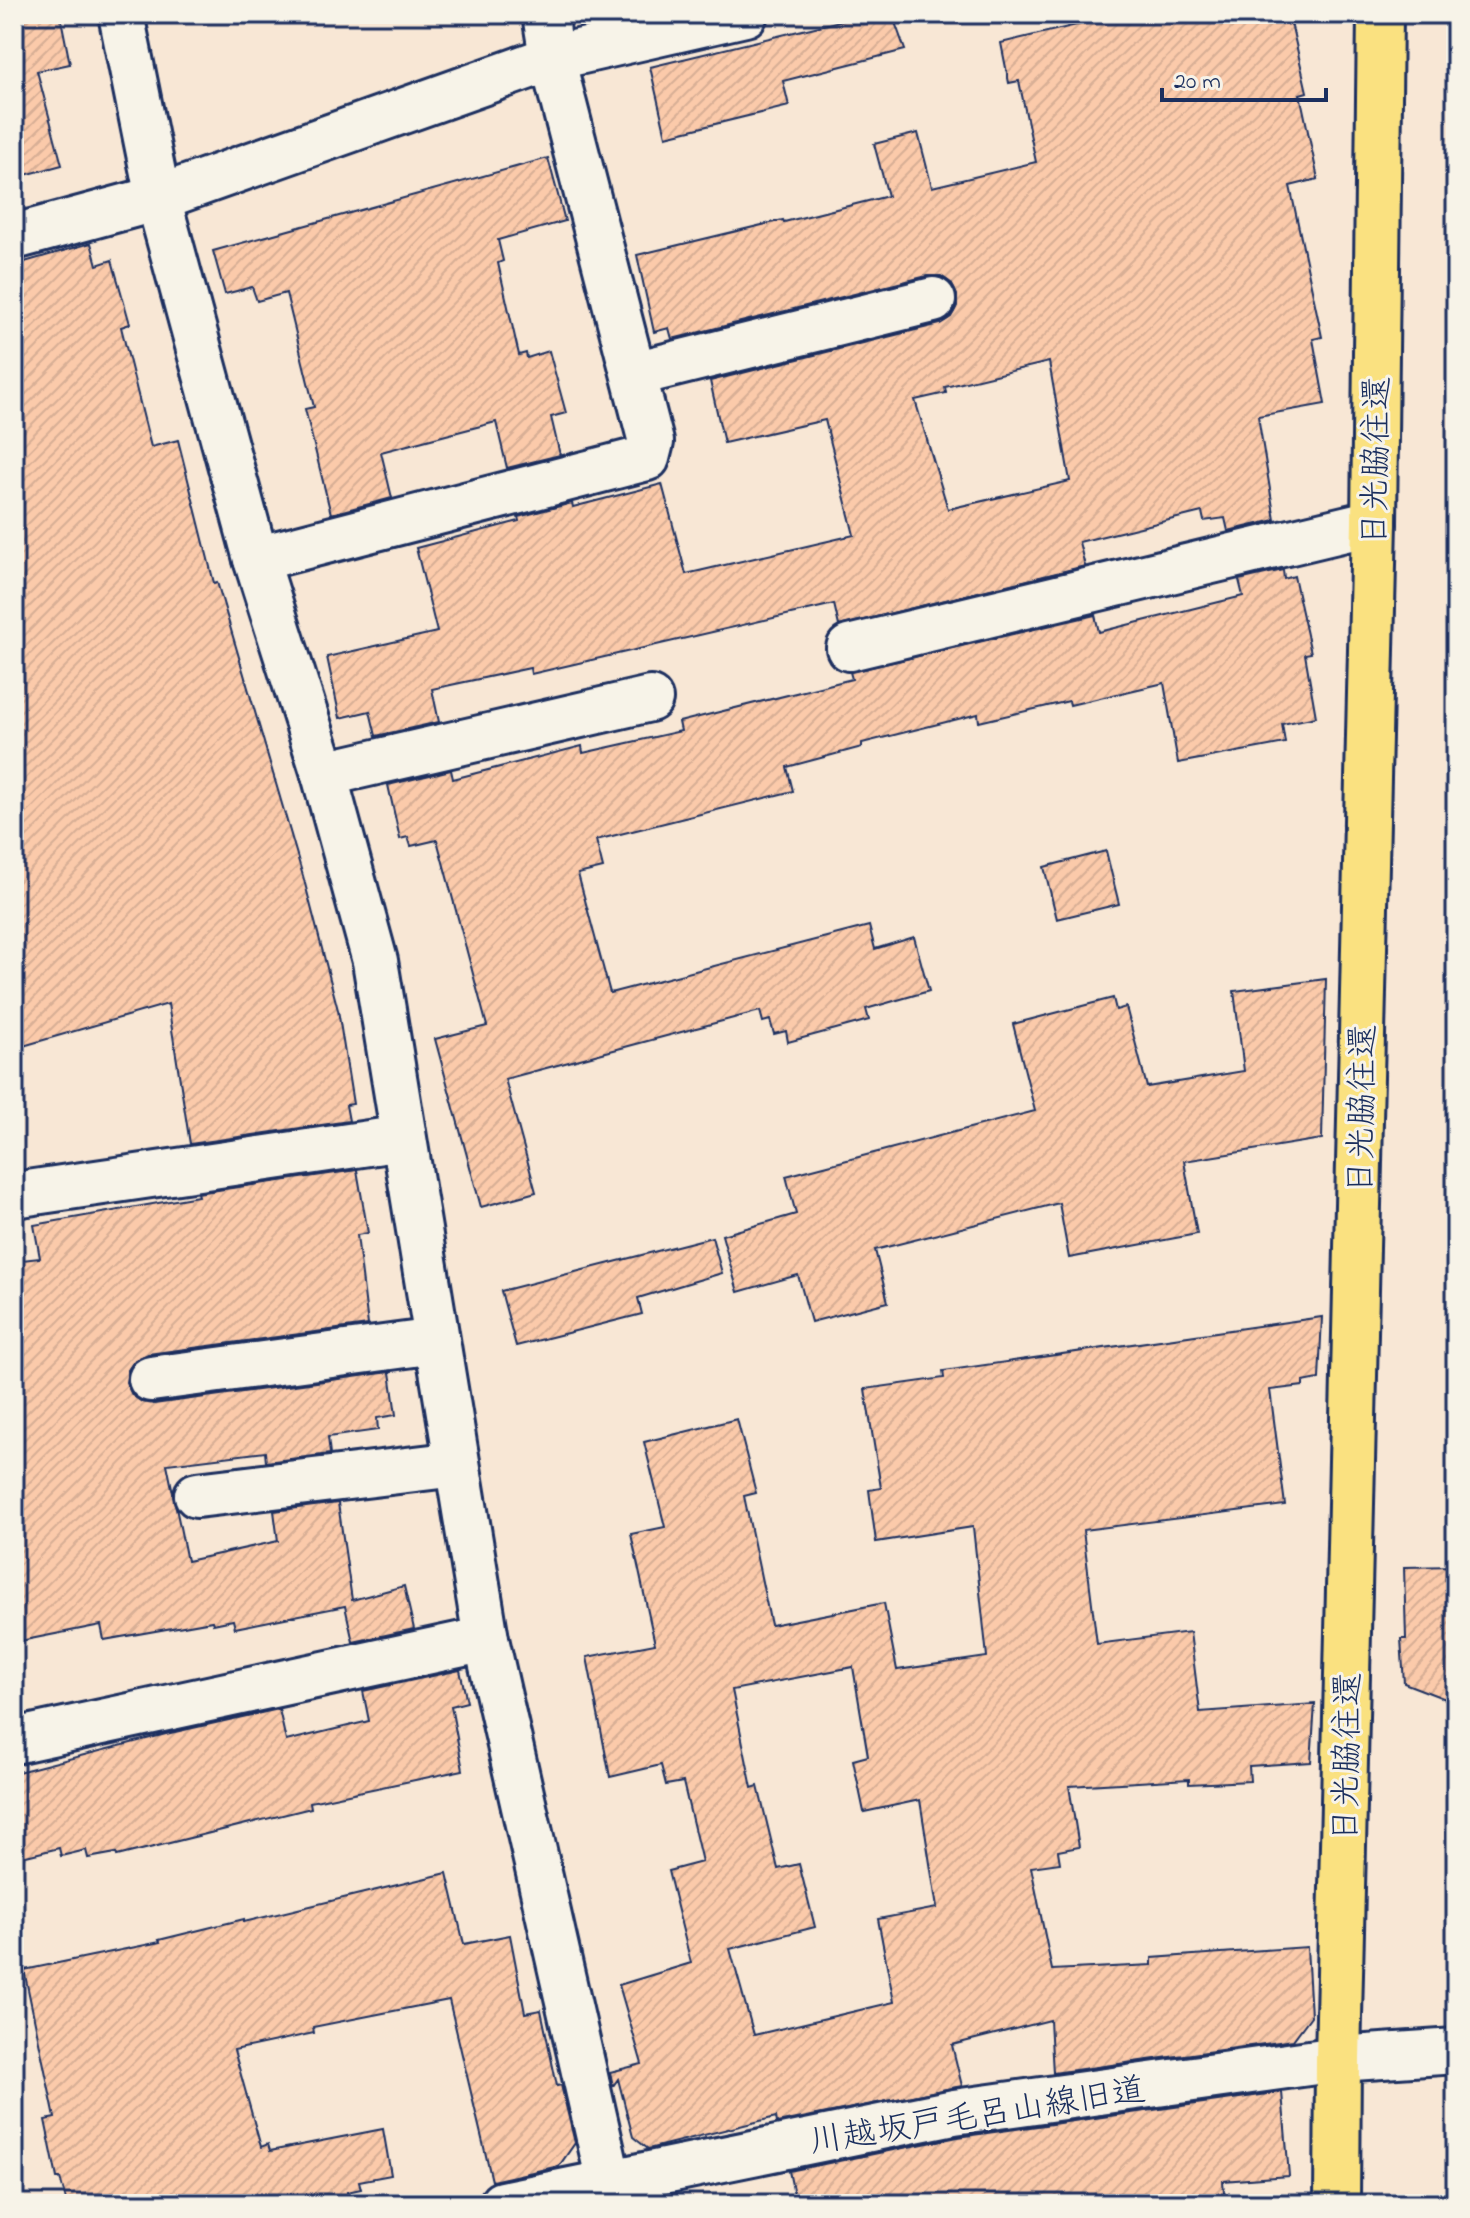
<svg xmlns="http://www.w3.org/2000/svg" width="1470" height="2218" font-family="'Indie Flower','Klee One',sans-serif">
	<defs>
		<pattern id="building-hatch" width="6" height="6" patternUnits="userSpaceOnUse" patternTransform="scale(2)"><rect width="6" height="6" fill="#fbcaaa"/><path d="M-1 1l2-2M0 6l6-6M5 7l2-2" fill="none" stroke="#d7ae95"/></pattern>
	</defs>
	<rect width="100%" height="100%" fill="#f8e7d5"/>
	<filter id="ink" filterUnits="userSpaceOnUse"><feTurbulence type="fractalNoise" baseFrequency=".0125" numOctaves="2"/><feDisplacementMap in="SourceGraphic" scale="16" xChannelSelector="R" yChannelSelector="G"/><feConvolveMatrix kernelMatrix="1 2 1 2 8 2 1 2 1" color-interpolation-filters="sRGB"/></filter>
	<g filter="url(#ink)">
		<g fill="url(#building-hatch)" stroke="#1b2f5e" stroke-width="2" fill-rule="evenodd">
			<path d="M 33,14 L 60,14 L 70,64 L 37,71 L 62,165 L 14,178 L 14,18 Z"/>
			<path d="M 843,14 L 892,14 L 905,50 L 783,81 L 789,106 L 666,136 L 650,67 L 844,20 Z"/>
			<path d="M 1123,14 L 1289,14 L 1307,92 L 1300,94 L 1318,179 L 1290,186 L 1322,337 L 1313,339 L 1325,404 L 1258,416 L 1275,520 L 1228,531 L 1225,518 L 1204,521 L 1202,512 L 1079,542 L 1085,566 L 839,626 L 834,604 L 531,674 L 530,668 L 432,689 L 439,722 L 376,736 L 370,711 L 340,718 L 327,657 L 437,632 L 416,548 L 519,521 L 518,517 L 572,503 L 573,507 L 662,484 L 686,574 L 854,535 L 825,420 L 724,443 L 710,381 L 940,324 L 951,317 L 957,306 L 957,295 L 951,283 L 941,276 L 927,276 L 672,339 L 669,328 L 654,332 L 637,255 L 783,220 L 784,222 L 888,196 L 874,144 L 918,133 L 932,187 L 1036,162 L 1019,81 L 1009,83 L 1001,43 ZM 1049,362 L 1070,481 L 948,509 L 915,400 L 946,393 L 945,387 Z"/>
			<path d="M 548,158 L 565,221 L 498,240 L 503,261 L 498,263 L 519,355 L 526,353 L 527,358 L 549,351 L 566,413 L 551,417 L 560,455 L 507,468 L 496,422 L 381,452 L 392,498 L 331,514 L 305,409 L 314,407 L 286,293 L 257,301 L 252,287 L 225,294 L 213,251 Z"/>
			<path d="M 91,243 L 97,265 L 112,260 L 130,324 L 121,327 L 151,447 L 178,440 L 214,583 L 217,582 L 303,876 L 338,1010 L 353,1104 L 346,1105 L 349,1121 L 190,1144 L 168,1004 L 23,1046 L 14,1016 L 14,265 Z"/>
			<path d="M 1283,570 L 1284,579 L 1294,576 L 1311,653 L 1305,654 L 1316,717 L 1282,724 L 1285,743 L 1178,763 L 1164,683 L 1070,705 L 1069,701 L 979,722 L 978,714 L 862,743 L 862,747 L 787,767 L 793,791 L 596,840 L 603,868 L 578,874 L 610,993 L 869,926 L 875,949 L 914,937 L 929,991 L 866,1009 L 869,1020 L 788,1042 L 786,1031 L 774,1034 L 770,1020 L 763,1022 L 760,1011 L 505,1079 L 536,1192 L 481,1207 L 435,1039 L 487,1026 L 437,840 L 411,846 L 408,837 L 400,839 L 388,785 L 451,770 L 453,779 L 582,746 L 583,753 L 681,731 L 679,722 L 852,679 L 850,672 L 1095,615 L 1099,632 L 1243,596 L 1239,580 Z"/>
			<path d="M 1106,851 L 1119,904 L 1057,919 L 1044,867 Z"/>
			<path d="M 1326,979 L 1322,1139 L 1184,1161 L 1197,1234 L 1069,1258 L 1059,1203 L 875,1250 L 888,1302 L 811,1322 L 798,1275 L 738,1292 L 722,1235 L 796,1214 L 786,1176 L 1035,1111 L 1013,1024 L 1113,998 L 1116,1010 L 1126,1007 L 1147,1087 L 1244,1071 L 1234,991 Z"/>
			<path d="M 357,1170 L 368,1233 L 357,1235 L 368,1325 L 148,1354 L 135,1360 L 128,1370 L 126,1382 L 132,1395 L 142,1402 L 154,1404 L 390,1372 L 396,1415 L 377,1418 L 378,1430 L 328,1437 L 330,1454 L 266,1462 L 265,1452 L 167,1464 L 187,1561 L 278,1541 L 274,1511 L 338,1503 L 352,1600 L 404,1586 L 414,1629 L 353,1642 L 345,1606 L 235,1628 L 233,1620 L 213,1624 L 212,1621 L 104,1640 L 101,1625 L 20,1641 L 14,1610 L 14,1261 L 40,1258 L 34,1225 L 198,1196 L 197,1193 Z"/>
			<path d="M 712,1237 L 722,1273 L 638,1298 L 642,1314 L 516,1346 L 501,1291 Z"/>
			<path d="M 1322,1317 L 1319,1379 L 1303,1382 L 1303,1386 L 1270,1390 L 1285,1505 L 1083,1530 L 1097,1644 L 1190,1632 L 1200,1712 L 1315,1704 L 1311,1762 L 1249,1766 L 1250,1781 L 1189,1784 L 1189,1779 L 1069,1786 L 1079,1847 L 1058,1851 L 1060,1863 L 1031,1867 L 1052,1970 L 1152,1965 L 1152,1958 L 1307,1947 L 1311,2016 L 1293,2040 L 1053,2073 L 1050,2020 L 952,2045 L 962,2086 L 777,2123 L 776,2117 L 648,2149 L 633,2137 L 618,2079 L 613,2086 L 610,2072 L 642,2064 L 619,1985 L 691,1963 L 668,1871 L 702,1862 L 683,1782 L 666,1785 L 661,1765 L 610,1777 L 587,1657 L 655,1644 L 631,1534 L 665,1527 L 644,1442 L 737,1419 L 756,1493 L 744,1496 L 771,1625 L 884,1603 L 897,1670 L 987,1657 L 973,1527 L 876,1542 L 869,1490 L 881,1488 L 865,1389 L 944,1378 L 943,1371 ZM 853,1667 L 868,1756 L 853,1760 L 864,1812 L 920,1800 L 937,1908 L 878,1919 L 894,2002 L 754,2035 L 730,1949 L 815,1927 L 799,1864 L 778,1869 L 758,1786 L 752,1788 L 732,1690 Z"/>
			<path d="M 1456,1566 L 1456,1703 L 1404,1683 L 1401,1639 L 1406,1639 L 1404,1567 Z"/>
			<path d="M 460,1670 L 467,1702 L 451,1706 L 463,1770 L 310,1802 L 311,1808 L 117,1856 L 116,1853 L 88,1858 L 86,1850 L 61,1856 L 59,1848 L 22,1857 L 21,1850 L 14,1852 L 14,1773 L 166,1734 L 279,1709 L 286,1741 L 369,1721 L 363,1691 Z"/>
			<path d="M 447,1873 L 464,1944 L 510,1935 L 525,2013 L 541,2010 L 557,2086 L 561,2085 L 575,2143 L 559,2166 L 492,2181 L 449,2000 L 313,2027 L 314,2033 L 234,2050 L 261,2147 L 268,2144 L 270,2151 L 383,2129 L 391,2175 L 359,2181 L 361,2189 L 347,2192 L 348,2198 L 314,2204 L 67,2204 L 60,2178 L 57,2178 L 45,2120 L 55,2118 L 24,1970 L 160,1942 L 159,1940 L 244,1919 L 244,1922 Z"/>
			<path d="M 1282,2092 L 1289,2176 L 1223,2181 L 1225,2204 L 796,2204 L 789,2171 L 958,2137 Z"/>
		</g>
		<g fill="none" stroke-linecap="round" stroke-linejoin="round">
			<defs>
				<g id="minor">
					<path d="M 121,14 L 158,198 L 256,559 L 324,774 L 375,961 L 486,1639 L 609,2182"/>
					<path d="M 14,237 L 158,198 L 552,58 L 745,14"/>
					<path d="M 634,374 L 933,300"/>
					<path d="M 256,559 L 647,458 L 651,442 L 552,58 L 545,14"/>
					<path d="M 849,648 L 1374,522"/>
					<path d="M 324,774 L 650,699"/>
					<path d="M 14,1195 L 403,1138"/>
					<path d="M 151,1379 L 436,1341"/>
					<path d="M 197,1495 L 457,1464"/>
					<path d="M 14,1741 L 486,1639"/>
					<path d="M 502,2204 L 954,2112 L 1338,2059 L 1456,2051"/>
				</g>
				<path id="major" d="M 1337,2204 L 1338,2059 L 1374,522 L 1380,14"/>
			</defs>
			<use href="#minor" stroke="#1b2f5e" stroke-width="50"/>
			<use href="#major" stroke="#1b2f5e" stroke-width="50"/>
			<use href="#minor" stroke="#f7f3e8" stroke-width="44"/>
			<use href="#major" stroke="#fae180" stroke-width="44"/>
		</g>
	</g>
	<g text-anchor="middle" stroke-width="6" stroke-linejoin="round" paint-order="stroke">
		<g font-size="34" fill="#1b2f5e" stroke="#f7f3e8">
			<text transform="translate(1374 461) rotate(-89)" y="12">日光脇往還</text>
			<text transform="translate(1360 1109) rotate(-89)" y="12">日光脇往還</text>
			<text transform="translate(1345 1757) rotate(-89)" y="12">日光脇往還</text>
			<text transform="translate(977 2114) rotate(-9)" y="12">川越坂戸毛呂山線旧道</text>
		</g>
	</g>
	<rect width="1470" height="2218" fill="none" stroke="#f7f3e8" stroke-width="48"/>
	<rect x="24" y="24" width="1422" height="2170" fill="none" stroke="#1b2f5e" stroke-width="3" filter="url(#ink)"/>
	<path d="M1162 88v12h164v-12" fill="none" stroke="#1b2f5e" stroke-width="4"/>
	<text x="1174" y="88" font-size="24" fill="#1b2f5e" stroke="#f7f3e8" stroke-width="6" paint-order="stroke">20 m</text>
</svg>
